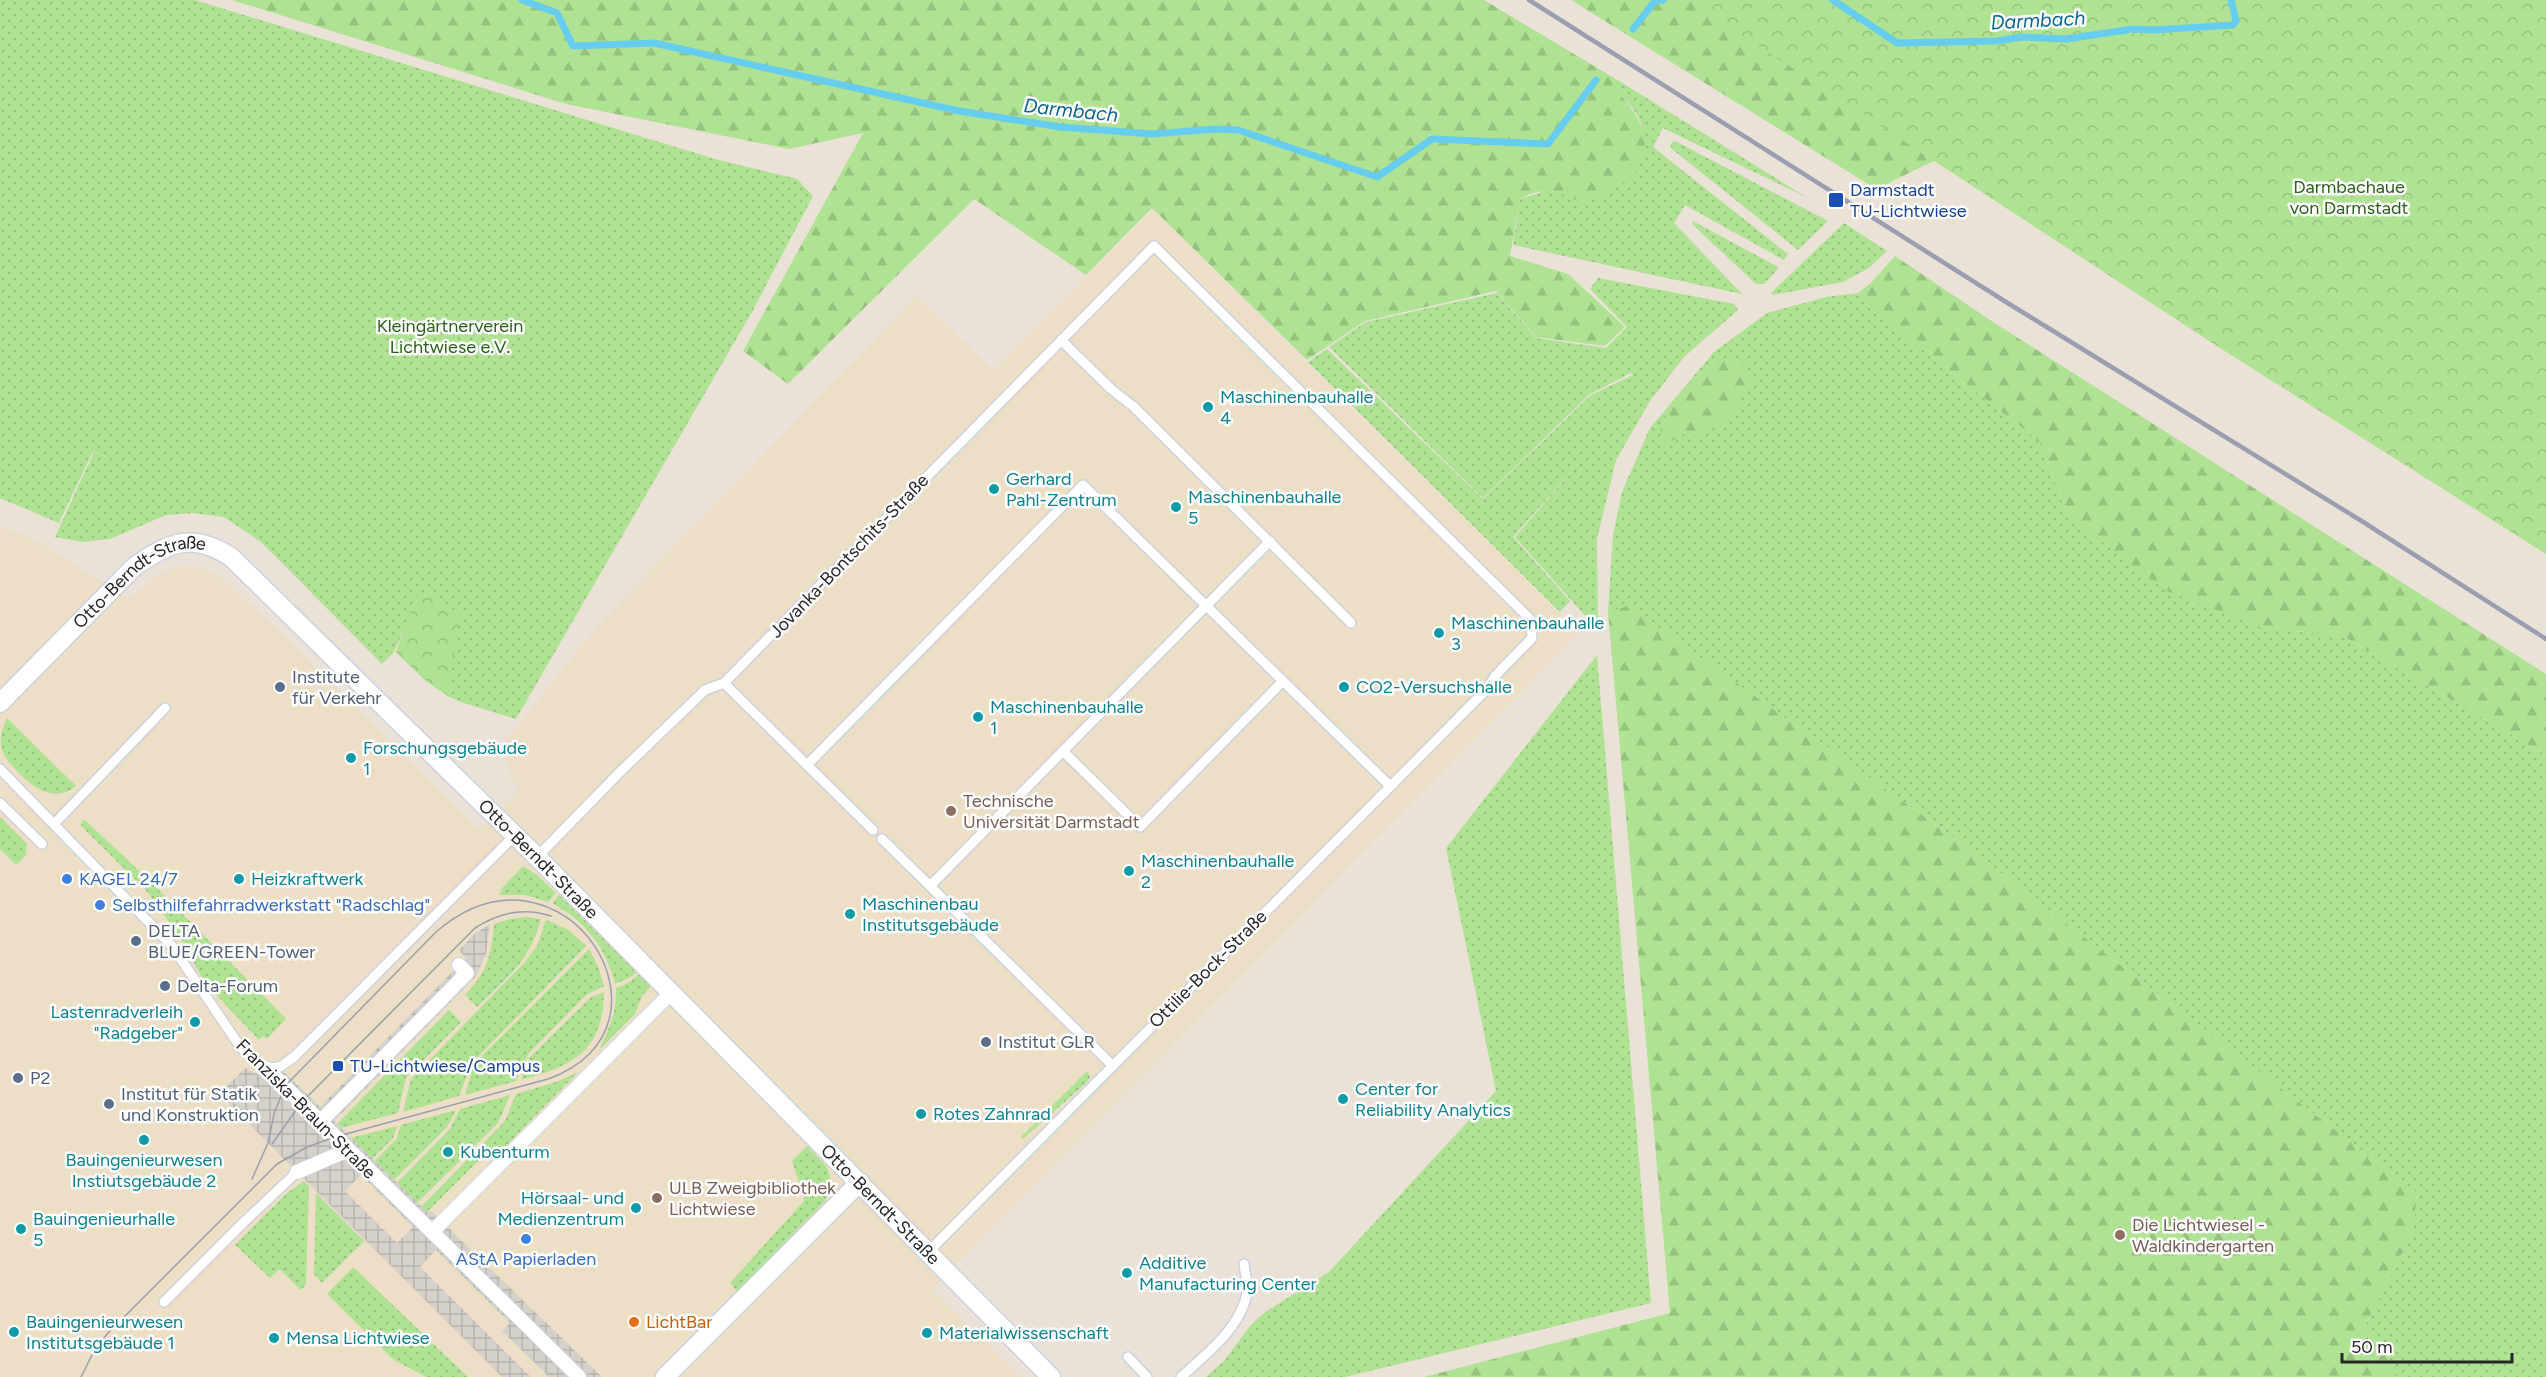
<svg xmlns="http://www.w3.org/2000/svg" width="2546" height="1377" font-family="Figtree,sans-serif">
	<defs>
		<pattern id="grass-dots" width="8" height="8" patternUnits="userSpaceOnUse" patternTransform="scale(1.5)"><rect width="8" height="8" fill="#afe292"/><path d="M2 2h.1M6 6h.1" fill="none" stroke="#96c27e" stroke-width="1.8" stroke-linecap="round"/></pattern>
		<pattern id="forest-firs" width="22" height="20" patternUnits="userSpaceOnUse" patternTransform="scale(1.5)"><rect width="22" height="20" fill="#afe292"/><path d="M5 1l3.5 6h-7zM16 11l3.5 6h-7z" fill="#96c27e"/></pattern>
		<pattern id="park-crowns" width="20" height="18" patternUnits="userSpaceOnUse" patternTransform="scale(1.5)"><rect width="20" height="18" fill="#afe292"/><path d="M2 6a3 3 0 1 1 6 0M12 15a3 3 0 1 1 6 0" fill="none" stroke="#96c27e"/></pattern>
		<pattern id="plaza-grid" width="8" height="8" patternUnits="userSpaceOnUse" patternTransform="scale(1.5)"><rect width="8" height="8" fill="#d5d1ca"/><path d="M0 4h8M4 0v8" fill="none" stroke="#b7b3ad"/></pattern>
	</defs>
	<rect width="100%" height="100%" fill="#eae1d7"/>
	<path fill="#ecdfc6" d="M 1153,210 L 1579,633 L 932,1289 L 1021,1377 L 0,1377 L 0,525 L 40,543 L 129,598 L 159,574 L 183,566 L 203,569 L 223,579 L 277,629 L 479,830 L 518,792 L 501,747 L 598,625 L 917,296 L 994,371 Z"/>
	<g fill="url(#grass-dots)">
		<path d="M 0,0 L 195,0 L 715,159 L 797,179 L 813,196 L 752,312 L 516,719 L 461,702 L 448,696 L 425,680 L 396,652 L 404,629 L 394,652 L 382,664 L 261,542 L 224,517 L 192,513 L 166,515 L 110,539 L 83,542 L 55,537 L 94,452 L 127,466 L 93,451 L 59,523 L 0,498 Z"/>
		<path d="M 1619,81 L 1806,197 L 1663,128 L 1653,147 L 1788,254 L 1784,260 L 1685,205 L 1674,223 L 1742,294 L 1513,245 L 1520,199 L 1548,190 L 1569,196 L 1643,150 C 1646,120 1635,109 1614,88 Z"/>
		<path d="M 1674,141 L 1677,142 L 1828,221 L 1798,250 L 1672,149 L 1670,145 Z"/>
		<path d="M 1693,221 L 1778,267 L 1778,269 L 1764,284 L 1756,284 L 1692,224 Z"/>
		<path d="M 1844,223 L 1887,251 L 1869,268 L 1843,282 L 1773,295 L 1771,293 Z"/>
		<path d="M 1598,278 L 1734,304 L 1738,310 L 1684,357 L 1650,401 L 1616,460 L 1597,539 L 1598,630 L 1515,537 L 1585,456 L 1513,537 L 1570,601 L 1560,612 L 1308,362 L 1327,349 L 1483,499 L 1591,395 L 1633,375 L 1631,373 L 1590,394 L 1483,498 L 1329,347 L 1366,322 L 1497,293 L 1536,338 L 1606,348 L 1627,327 L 1590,289 Z"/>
		<path d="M 1858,293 L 1872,310 L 2039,441 L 2068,516 L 2257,626 L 2345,637 L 2546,755 L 2546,1377 L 2399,1377 L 2365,1326 L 2413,1232 L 2417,1193 L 1963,844 L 1629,607 L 1608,612 L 1613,535 L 1622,492 L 1650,428 L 1714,352 L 1767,313 L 1826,297 Z"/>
		<path d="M 1597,655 L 1651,1303 L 1345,1377 L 1206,1377 L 1224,1361 L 1250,1326 L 1265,1312 L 1329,1272 L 1496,1091 L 1446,848 Z"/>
		<path d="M 7,718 L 76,786 C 53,804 32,787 15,769 C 9,762 2,755 1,745 C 0,735 3,727 7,718 Z"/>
		<path d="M 0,817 L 27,844 L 26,855 L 16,865 L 0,849 Z"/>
		<path d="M 82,820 L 86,821 L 155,886 L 286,1019 L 267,1039 L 263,1036 L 259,1040 L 205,983 L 180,937 L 145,889 L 81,826 Z"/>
		<path d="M 523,866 L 537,875 L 556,893 L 548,902 L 525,895 L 499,895 L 503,887 Z"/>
		<path d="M 559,895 L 637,972 L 629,978 L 615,984 C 606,947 586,922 552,903 Z"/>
		<path d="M 527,917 L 541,919 C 529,963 508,976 477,1007 L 465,995 C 488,971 491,956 494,924 L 510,919 Z"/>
		<path d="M 546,920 L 567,929 L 586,946 L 472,1063 L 459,1096 L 403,1112 L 411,1079 L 524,963 L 537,946 Z"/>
		<path d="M 589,949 L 598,966 L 604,986 L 586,995 L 529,1053 L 516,1081 L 465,1095 L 474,1064 Z"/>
		<path d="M 639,974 L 651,986 L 642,996 L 635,1014 L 599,1050 C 609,1030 617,1011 616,988 L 628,983 Z"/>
		<path d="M 604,992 C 603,1052 572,1066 521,1080 L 529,1058 L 591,997 Z"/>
		<path d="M 449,1010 L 461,1022 L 406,1078 L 398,1113 L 341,1128 L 337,1124 Z"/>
		<path d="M 1087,1071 L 1090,1077 L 1087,1082 L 1023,1139 L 1021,1137 Z"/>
		<path d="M 578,1072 L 503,1149 L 481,1158 L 427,1212 L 421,1207 L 505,1121 L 516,1094 L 556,1082 Z"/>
		<path d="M 510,1095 L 498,1123 L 417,1203 L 397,1183 L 450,1129 L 460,1109 Z"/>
		<path d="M 456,1110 L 447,1127 L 394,1180 L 375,1161 L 397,1138 L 401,1125 Z"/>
		<path d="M 397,1126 L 393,1138 L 372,1159 L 351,1138 Z"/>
		<path d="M 807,1146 C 827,1166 837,1172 825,1201 L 737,1291 L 730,1283 L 803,1202 L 804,1197 L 792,1161 Z"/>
		<path d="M 304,1181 L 309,1186 L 306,1284 L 301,1290 L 280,1269 L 270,1278 L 235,1245 L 286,1194 Z"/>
		<path d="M 316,1193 L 364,1241 L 322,1283 L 314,1274 Z"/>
		<path d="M 353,1267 L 468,1377 L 426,1377 L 394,1360 L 327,1294 Z"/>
	</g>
	<g fill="url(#forest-firs)">
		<path d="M 232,0 L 1484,0 L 1619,81 L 1615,89 C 1667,140 1648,184 1581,203 C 1562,191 1541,186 1520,199 L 1510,256 L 1568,274 L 1625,327 L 1605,346 L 1536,337 L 1496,291 L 1365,321 L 1307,360 L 1152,208 L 1086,275 L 974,199 L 788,384 L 743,351 L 863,133 L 789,149 L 566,104 Z"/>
		<path d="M 1571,0 L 2266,0 L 1876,189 Z"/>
		<path d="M 1895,256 L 1993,322 L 2546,674 L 2546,755 L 2345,637 L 2257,626 L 2167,591 L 2068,516 L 2039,441 L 1872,310 L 1858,293 L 1871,283 Z"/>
		<path d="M 1727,360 L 1746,363 L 1750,381 L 1739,404 L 1721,425 L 1695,436 L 1686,433 L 1666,444 L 1660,432 L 1663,420 L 1685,388 L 1705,367 Z"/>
		<path d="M 1628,606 L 1963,844 L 2417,1193 L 2413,1232 L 2365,1326 L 2399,1377 L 1424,1377 L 1670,1313 L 1608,612 Z"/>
	</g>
	<g fill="url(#park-crowns)">
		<path d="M 1688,0 L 2546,0 L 2546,554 L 2220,348 Z"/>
		<path d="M 419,591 L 460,613 L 448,696 L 425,680 L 396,652 Z"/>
	</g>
	<path fill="url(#plaza-grid)" fill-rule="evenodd" d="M 490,924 L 486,954 L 476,976 L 334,1121 L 427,1212 L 430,1210 L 602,1377 L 549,1377 L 502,1331 L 510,1323 L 436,1250 L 420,1267 L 531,1377 L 502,1377 L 219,1094 L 245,1068 L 261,1076 L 269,1077 L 283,1071 L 320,1107 L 466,958 L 459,950 L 476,933 ZM 361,1175 L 413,1227 L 397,1243 L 345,1191 Z"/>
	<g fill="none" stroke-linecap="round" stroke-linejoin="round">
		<g stroke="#67cdef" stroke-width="7">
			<path d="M 522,0 L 557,13 L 573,46 L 654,43 L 959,111 L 1060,127 L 1152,134 L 1216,129 L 1238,130 L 1377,177 L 1432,139 L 1548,144 L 1596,80"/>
			<path d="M 1833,0 L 1897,43 L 1997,41 L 2022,37 L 2066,39 L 2133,29 L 2154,30 L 2233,25 L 2236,21 L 2231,0"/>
			<path d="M 1633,29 L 1655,1 L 1663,0"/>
		</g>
		<defs>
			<g id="service">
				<path d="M 1061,340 L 1112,390 L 1133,406 L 1351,623"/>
				<path d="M 724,683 L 807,765 L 1083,485 L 1390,786"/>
				<path d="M 1063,751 L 1140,827 L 1283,681"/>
				<path d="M 807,765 L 873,830"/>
				<path d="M 0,769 L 172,946 L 241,1048 L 266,1068 L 280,1067 L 295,1056 L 515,835"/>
				<path d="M 0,803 L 42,844"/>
				<path d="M 55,823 L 165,708"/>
				<path d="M 882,839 L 930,886"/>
				<path d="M 537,857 L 620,772 L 705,690 L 724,683 L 1154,246 L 1531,620 L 1532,638 L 1495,676 L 1488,688 L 929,1251"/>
				<path d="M 1113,1066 L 930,886 L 1270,541"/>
				<path d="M 164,1302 L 244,1222 L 297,1172"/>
				<path d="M 1128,1357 L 1147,1377"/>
				<path d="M 1181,1377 C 1205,1355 1242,1327 1247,1292 C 1248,1283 1245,1273 1244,1264"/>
			</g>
			<g id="pedestrian">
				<path d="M 266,1068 L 579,1377"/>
				<path d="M 320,1122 L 467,973 L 459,965"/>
				<path d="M 297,1172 L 348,1150"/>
				<path d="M 432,1232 L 672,992"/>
			</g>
			<g id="minor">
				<path id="s1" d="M 0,703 L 134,567 C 169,542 192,532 231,557 L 537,857 L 1051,1377"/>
				<path d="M 665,1377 L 860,1182"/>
			</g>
		</defs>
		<use href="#service" stroke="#cdd1e0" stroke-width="12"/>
		<use href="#pedestrian" stroke="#cdd1e0" stroke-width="16"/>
		<use href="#minor" stroke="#cdd1e0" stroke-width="21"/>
		<use href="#service" stroke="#fff" stroke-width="9"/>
		<use href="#pedestrian" stroke="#fff" stroke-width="14"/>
		<use href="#minor" stroke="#fff" stroke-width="18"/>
		<g stroke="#9a9eb1" stroke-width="1.5">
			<path d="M 272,1144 L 301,1103 L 475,928 C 498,913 524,907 551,916"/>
			<path d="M 81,1377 L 92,1355 L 107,1334 L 277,1164 L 307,1147 L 335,1137 L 548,1079 C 692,1028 564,822 436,932 L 285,1086 L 274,1114 L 268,1143 L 252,1179"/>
		</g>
		<path stroke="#9a9eb1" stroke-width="4.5" d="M 1529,0 L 2006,302 L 2360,520 L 2546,639"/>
	</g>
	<g fill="#1a4fb4" stroke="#fff" stroke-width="2">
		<rect x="1828" y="192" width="16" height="16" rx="3"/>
		<rect x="332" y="1060" width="12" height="12" rx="3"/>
	</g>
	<g fill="#0f9aa8" stroke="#fff" stroke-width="2">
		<circle cx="1208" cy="407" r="6"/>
		<circle cx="994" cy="489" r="6"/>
		<circle cx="1176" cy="507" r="6"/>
		<circle cx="1439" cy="633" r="6"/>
		<circle cx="1344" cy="687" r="6"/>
		<circle cx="978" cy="717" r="6"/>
		<circle cx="351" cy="758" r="6"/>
		<circle cx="1129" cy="871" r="6"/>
		<circle cx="239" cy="879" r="6"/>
		<circle cx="850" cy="914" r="6"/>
		<circle cx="195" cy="1022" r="6"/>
		<circle cx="1343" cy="1099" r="6"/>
		<circle cx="921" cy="1114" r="6"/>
		<circle cx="144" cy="1140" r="6"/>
		<circle cx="448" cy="1152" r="6"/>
		<circle cx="636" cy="1208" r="6"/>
		<circle cx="21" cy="1229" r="6"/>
		<circle cx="1127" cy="1273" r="6"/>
		<circle cx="14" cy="1332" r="6"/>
		<circle cx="927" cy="1333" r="6"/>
		<circle cx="274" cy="1338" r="6"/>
	</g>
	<g fill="#5c6f8a" stroke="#fff" stroke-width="2">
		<circle cx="280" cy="687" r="6"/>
		<circle cx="136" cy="941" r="6"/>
		<circle cx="165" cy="986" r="6"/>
		<circle cx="986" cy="1042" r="6"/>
		<circle cx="18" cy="1078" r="6"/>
		<circle cx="109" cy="1104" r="6"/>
	</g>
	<g fill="#8d6e63" stroke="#fff" stroke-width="2">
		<circle cx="951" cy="811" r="6"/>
		<circle cx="657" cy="1198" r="6"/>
		<circle cx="2120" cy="1235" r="6"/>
	</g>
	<g fill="#3f7fe0" stroke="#fff" stroke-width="2">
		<circle cx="67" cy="879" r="6"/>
		<circle cx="100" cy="905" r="6"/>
		<circle cx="526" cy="1239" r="6"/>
	</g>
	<circle fill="#e8710a" stroke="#fff" stroke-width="2" cx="634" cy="1322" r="6"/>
	<g text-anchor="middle" stroke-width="5" stroke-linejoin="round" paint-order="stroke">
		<g font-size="18" fill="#296218" stroke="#fff">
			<text x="2349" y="193">Darmbachaue<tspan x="2349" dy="21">von Darmstadt</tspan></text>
			<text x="450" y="332">Kleingärtnerverein<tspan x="450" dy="21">Lichtwiese e.V.</tspan></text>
		</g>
		<g font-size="18" fill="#164399" stroke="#fff" text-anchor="start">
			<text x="1850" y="196">Darmstadt<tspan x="1850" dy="21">TU-Lichtwiese</tspan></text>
			<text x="350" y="1072">TU-Lichtwiese/Campus</text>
		</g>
		<g font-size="18" fill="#0d838f" stroke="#fff" text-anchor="start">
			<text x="1220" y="403">Maschinenbauhalle<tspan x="1220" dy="21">4</tspan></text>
			<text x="1006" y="485">Gerhard<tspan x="1006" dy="21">Pahl-Zentrum</tspan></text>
			<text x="1188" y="503">Maschinenbauhalle<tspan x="1188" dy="21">5</tspan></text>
			<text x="1451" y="629">Maschinenbauhalle<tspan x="1451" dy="21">3</tspan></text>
			<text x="1356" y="693">CO2-Versuchshalle</text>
			<text x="990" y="713">Maschinenbauhalle<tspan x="990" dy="21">1</tspan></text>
			<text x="363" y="754">Forschungsgebäude<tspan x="363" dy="21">1</tspan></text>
			<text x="1141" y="867">Maschinenbauhalle<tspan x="1141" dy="21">2</tspan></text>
			<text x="251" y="885">Heizkraftwerk</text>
			<text x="862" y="910">Maschinenbau<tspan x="862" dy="21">Institutsgebäude</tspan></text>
			<text x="183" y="1018" text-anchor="end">Lastenradverleih<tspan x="183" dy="21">"Radgeber"</tspan></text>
			<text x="1355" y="1095">Center for<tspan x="1355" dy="21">Reliability Analytics</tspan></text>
			<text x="933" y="1120">Rotes Zahnrad</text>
			<text x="460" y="1158">Kubenturm</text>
			<text x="144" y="1166" text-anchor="middle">Bauingenieurwesen<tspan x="144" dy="21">Instiutsgebäude 2</tspan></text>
			<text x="624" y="1204" text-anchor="end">Hörsaal- und<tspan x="624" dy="21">Medienzentrum</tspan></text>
			<text x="33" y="1225">Bauingenieurhalle<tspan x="33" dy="21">5</tspan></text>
			<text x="1139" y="1269">Additive<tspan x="1139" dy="21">Manufacturing Center</tspan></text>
			<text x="26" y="1328">Bauingenieurwesen<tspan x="26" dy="21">Institutsgebäude 1</tspan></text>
			<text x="939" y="1339">Materialwissenschaft</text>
			<text x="286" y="1344">Mensa Lichtwiese</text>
		</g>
		<g font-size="18" fill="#262626" stroke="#fff">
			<text transform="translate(849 556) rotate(-46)" y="6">Jovanka-Bontschits-Straße</text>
			<text dy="6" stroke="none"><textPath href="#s1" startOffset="189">Otto-Berndt-Straße</textPath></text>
			<text dy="6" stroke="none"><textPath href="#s1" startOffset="728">Otto-Berndt-Straße</textPath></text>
			<text transform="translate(1208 969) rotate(-45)" y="6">Ottilie-Bock-Straße</text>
			<text transform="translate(306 1109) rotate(45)" y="6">Franziska-Braun-Straße</text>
			<text dy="6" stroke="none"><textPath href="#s1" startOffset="1214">Otto-Berndt-Straße</textPath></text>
		</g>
		<g font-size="18" fill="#4e5e75" stroke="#fff" text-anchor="start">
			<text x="292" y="683">Institute<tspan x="292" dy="21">für Verkehr</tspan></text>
			<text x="148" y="937">DELTA<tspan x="148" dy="21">BLUE/GREEN-Tower</tspan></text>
			<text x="177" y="992">Delta-Forum</text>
			<text x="998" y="1048">Institut GLR</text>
			<text x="30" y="1084">P2</text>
			<text x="121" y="1100">Institut für Statik<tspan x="121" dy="21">und Konstruktion</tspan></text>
		</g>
		<g font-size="18" fill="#785e54" stroke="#fff" text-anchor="start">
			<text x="963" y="807">Technische<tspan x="963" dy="21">Universität Darmstadt</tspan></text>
			<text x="669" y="1194">ULB Zweigbibliothek<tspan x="669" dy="21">Lichtwiese</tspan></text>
			<text x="2132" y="1231">Die Lichtwiesel -<tspan x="2132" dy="21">Waldkindergarten</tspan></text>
		</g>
		<g font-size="18" fill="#366cbe" stroke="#fff" text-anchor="start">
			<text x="79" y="885">KAGEL 24/7</text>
			<text x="112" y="911">Selbsthilfefahrradwerkstatt "Radschlag"</text>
			<text x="526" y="1265" text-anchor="middle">AStA Papierladen</text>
		</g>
		<g font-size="18" fill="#c56008" stroke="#fff" text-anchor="start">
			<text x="646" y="1328">LichtBar</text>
		</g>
		<g font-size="20" font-style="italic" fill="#0c6895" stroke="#fff">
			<text transform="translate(2038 20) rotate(-3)" y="7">Darmbach</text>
			<text transform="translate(1071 110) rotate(6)" y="7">Darmbach</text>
		</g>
	</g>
	<path d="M2342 1353v9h170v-9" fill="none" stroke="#262626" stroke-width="3"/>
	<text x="2351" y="1353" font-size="18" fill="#262626" stroke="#ffffff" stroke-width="4.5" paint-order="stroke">50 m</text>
</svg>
